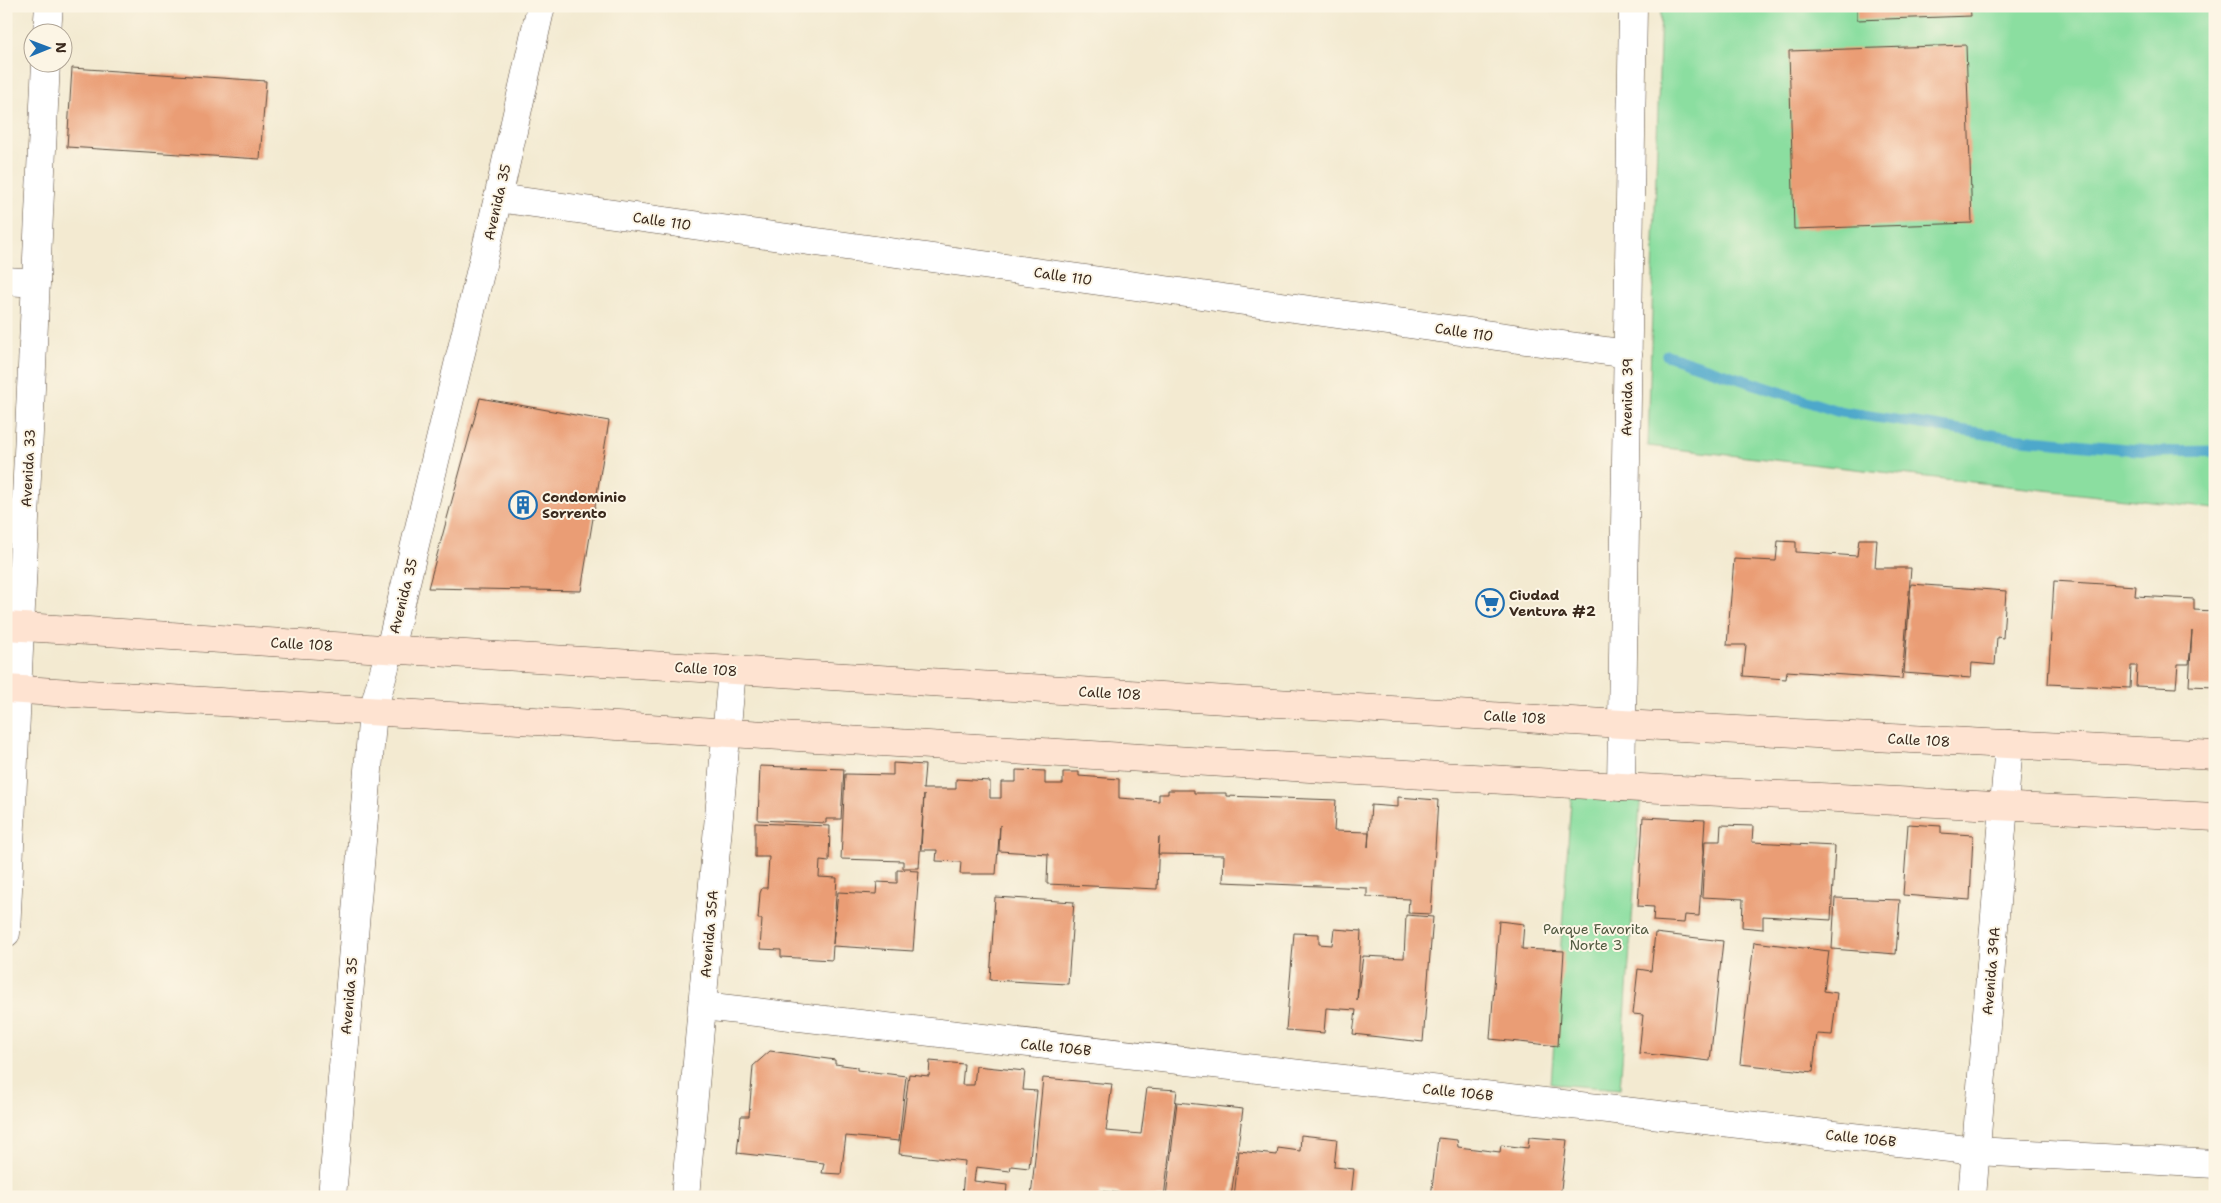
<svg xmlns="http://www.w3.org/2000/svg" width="2221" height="1203" font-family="'Shantell Sans',sans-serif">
	<rect width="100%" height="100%" fill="#fcf5e5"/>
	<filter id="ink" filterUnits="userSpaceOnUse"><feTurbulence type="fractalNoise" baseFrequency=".02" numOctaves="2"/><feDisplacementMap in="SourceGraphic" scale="10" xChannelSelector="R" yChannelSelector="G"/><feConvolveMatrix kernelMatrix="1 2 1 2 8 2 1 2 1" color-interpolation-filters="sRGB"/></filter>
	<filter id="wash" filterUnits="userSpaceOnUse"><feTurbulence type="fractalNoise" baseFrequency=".0096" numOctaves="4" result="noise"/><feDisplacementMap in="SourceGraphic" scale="20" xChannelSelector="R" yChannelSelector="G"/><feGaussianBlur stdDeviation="1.12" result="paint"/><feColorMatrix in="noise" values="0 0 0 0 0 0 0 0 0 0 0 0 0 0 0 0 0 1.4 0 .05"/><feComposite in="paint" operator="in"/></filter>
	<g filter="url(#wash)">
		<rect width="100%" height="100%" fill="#f3ead1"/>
		<g fill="#8bdea0" stroke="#63845f">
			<path d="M 1661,6 L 2215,6 L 2215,509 L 1648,446 Z"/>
			<path d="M 1572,786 L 1641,791 L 1620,1089 L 1551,1084 Z"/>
		</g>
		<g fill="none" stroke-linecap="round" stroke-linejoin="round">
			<path stroke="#4da8cb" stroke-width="11" d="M 1667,355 L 1837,411 L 2012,438 L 2158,452 L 2215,451"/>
		</g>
		<g id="blocks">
			<g fill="#ea9d75">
				<path d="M 1857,6 L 1970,6 L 1971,16 L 1857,20 Z"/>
				<path d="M 1966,45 L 1972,223 L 1794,229 L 1789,51 Z"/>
				<path d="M 72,68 L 266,81 L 260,159 L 67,147 Z"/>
				<path d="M 480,398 L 609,421 L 581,591 L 428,588 Z"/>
				<path d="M 1859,539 L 1877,539 L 1875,568 L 1911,568 L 1902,679 L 1787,671 L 1786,679 L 1743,676 L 1746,645 L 1727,645 L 1734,559 L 1776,561 L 1778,541 L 1796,542 L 1796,552 L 1857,556 Z"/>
				<path d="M 2054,581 L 2136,586 L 2135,596 L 2194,599 L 2194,610 L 2215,611 L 2215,687 L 2189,686 L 2192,631 L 2189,664 L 2178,664 L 2176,688 L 2136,686 L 2137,666 L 2131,666 L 2130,688 L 2048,684 Z"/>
				<path d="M 1911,584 L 2006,591 L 2003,638 L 1997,637 L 1995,665 L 1972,663 L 1971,678 L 1904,673 Z"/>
				<path d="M 893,763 L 925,765 L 923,789 L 956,789 L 956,779 L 990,781 L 990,798 L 1001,798 L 1001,782 L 1016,782 L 1016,770 L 1045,771 L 1045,784 L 1063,784 L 1063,772 L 1079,772 L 1079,776 L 1119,779 L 1119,798 L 1159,801 L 1159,794 L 1168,794 L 1168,790 L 1194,790 L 1194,793 L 1226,793 L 1226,796 L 1336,800 L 1334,831 L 1369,832 L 1368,847 L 1371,805 L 1398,807 L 1398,797 L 1438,800 L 1431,914 L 1408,913 L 1409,899 L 1367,897 L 1367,888 L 1223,882 L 1224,855 L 1158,854 L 1159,837 L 1157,889 L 1047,884 L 1048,854 L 999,851 L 1000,825 L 996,874 L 960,874 L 961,862 L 936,861 L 937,850 L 921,850 L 924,795 L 919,868 L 903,868 L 903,861 L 841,859 L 845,774 L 893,775 Z"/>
				<path d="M 760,766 L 844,769 L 841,819 L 826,819 L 826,823 L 758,820 Z"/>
				<path d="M 1643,817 L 1705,820 L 1699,916 L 1685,915 L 1684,923 L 1653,921 L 1654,907 L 1638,906 Z"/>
				<path d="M 755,823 L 830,826 L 829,862 L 820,861 L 819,877 L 837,878 L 833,944 L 838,892 L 876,894 L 877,882 L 897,883 L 897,870 L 919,871 L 913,951 L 833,946 L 832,960 L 781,957 L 781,950 L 760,949 L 762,919 L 758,919 L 760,893 L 762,888 L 767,888 L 769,857 L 755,857 Z"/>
				<path d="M 1908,824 L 1941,826 L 1941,833 L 1973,835 L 1970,900 L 1903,895 Z"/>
				<path d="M 1721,825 L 1753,826 L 1752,842 L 1835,846 L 1831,920 L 1763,916 L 1763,929 L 1742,927 L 1743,899 L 1702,897 L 1705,841 L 1720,841 Z"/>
				<path d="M 995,897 L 1074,902 L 1068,984 L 990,980 Z"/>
				<path d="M 1835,898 L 1900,900 L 1896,954 L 1832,949 Z"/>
				<path d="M 1406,915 L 1433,917 L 1423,1042 L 1353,1034 L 1356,1010 L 1326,1008 L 1324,1033 L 1286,1030 L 1294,933 L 1319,934 L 1319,944 L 1332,945 L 1334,929 L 1361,931 L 1357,1000 L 1363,956 L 1404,958 Z"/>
				<path d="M 1499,921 L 1524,924 L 1522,949 L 1564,951 L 1558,1046 L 1490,1039 Z"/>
				<path d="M 1655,933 L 1723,941 L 1710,1061 L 1639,1053 L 1643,1015 L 1633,1014 L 1638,969 L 1651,971 Z"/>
				<path d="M 1754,942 L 1829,951 L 1824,991 L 1837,993 L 1832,1035 L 1817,1034 L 1813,1072 L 1740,1064 Z"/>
				<path d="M 770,1051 L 835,1060 L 835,1064 L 857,1067 L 857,1070 L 906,1076 L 899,1141 L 846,1136 L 841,1174 L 822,1173 L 824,1163 L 737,1153 L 741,1116 L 749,1116 L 753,1066 Z"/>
				<path d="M 930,1061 L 964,1064 L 962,1085 L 974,1085 L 976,1066 L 1025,1071 L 1023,1090 L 1037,1091 L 1029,1168 L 1011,1166 L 1010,1171 L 976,1167 L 974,1181 L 1007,1185 L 1006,1197 L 962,1195 L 965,1161 L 899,1154 L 909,1074 L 929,1076 Z"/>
				<path d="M 1043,1078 L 1112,1084 L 1106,1131 L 1141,1134 L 1147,1088 L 1177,1090 L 1164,1197 L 1119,1197 L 1120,1193 L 1100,1191 L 1099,1197 L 1031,1197 Z"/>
				<path d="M 1177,1102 L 1243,1109 L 1231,1197 L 1166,1197 Z"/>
				<path d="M 1301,1135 L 1337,1139 L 1334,1167 L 1354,1169 L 1351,1197 L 1234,1197 L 1239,1151 L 1277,1155 L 1278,1148 L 1300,1151 Z"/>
				<path d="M 1529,1137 L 1567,1140 L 1560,1197 L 1431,1197 L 1438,1138 L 1457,1140 L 1458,1147 L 1500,1152 L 1501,1145 L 1528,1148 Z"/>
			</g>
		</g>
	</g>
	<g filter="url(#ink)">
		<use href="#blocks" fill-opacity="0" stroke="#574739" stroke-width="1"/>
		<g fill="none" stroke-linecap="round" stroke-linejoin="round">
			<defs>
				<g id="minor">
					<path d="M 47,32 L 49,6"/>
					<path d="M 498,198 L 1628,354"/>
					<path d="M 6,281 L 36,283"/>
					<path d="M 1621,787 L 1633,6"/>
					<path d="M 6,933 L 46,62"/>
					<path d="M 703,1006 L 1976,1151 L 2215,1164"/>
					<path d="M 332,1197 L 373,711 L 390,649 L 498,198 L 541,6"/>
					<path d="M 685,1197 L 732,670"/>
					<path d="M 1972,1197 L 2009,744"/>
				</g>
				<g id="secondary">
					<path d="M 6,626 L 1622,724 L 2215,755"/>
					<path d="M 6,689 L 1621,787 L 2215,817"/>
				</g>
			</defs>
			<use href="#minor" stroke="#574739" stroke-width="29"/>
			<use href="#secondary" stroke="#574739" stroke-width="29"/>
			<use href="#minor" stroke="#fff" stroke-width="28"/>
			<use href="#secondary" stroke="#fee3d1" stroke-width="28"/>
		</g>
	</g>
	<defs>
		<symbol id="building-ring" viewBox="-11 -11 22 22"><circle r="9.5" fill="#fcf5e5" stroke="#1f6fb2" stroke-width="1.5"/><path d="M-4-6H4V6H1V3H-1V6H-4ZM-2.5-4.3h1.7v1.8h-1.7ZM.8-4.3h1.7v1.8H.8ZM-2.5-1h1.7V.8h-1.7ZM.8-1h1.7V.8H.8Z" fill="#1f6fb2"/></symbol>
		<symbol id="supermarket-ring" viewBox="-11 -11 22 22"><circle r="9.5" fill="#fcf5e5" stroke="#1f6fb2" stroke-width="1.5"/><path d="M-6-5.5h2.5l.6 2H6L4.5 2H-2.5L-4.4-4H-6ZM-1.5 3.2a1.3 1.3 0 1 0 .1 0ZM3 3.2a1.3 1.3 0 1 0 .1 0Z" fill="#1f6fb2"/></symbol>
	</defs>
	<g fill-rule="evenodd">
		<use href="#building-ring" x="507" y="489" width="32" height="32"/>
		<use href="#supermarket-ring" x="1474" y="587" width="32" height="32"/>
	</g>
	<g text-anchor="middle" stroke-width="4" stroke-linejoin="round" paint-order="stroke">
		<g font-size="14" fill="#3b2a1e" stroke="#fcf5e5">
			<text transform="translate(497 202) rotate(-77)" y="5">Avenida 35</text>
			<text transform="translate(662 221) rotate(8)" y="5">Calle 110</text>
			<text transform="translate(1063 276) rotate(8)" y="5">Calle 110</text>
			<text transform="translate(1464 332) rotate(8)" y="5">Calle 110</text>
			<text transform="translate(1627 397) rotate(-89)" y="5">Avenida 39</text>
			<text transform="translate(28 468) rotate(-87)" y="5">Avenida 33</text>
			<text transform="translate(403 596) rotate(-76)" y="5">Avenida 35</text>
			<text transform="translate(302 644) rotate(3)" y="5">Calle 108</text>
			<text transform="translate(706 669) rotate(4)" y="5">Calle 108</text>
			<text transform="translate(1110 693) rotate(3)" y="5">Calle 108</text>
			<text transform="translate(1515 717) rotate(3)" y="5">Calle 108</text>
			<text transform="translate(1919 740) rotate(3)" y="5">Calle 108</text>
			<text transform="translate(709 934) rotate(-85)" y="5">Avenida 35A</text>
			<text transform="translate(1991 971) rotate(-85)" y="5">Avenida 39A</text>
			<text transform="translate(349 996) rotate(-85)" y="5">Avenida 35</text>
			<text transform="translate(1056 1047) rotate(6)" y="5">Calle 106B</text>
			<text transform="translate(1458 1092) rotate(6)" y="5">Calle 106B</text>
			<text transform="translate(1861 1138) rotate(6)" y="5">Calle 106B</text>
		</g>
		<g font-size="14" font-weight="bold" fill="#3b2a1e" stroke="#fcf5e5" text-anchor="start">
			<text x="542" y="502">Condominio<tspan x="542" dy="16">Sorrento</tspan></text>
			<text x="1509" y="600">Ciudad<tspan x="1509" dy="16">Ventura #2</tspan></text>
		</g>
		<g font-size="14" fill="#4f573e" stroke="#fcf5e5">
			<text x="1596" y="934">Parque Favorita<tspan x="1596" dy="16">Norte 3</tspan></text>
		</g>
	</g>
	<rect width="2221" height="1203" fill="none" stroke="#fcf5e5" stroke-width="25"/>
	<g transform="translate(48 48) rotate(89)"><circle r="24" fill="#fcf5e5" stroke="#afa495"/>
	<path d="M0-4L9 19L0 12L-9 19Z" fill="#1f6fb2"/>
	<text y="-8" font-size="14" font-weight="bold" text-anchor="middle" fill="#3b2a1e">N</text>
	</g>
</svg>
